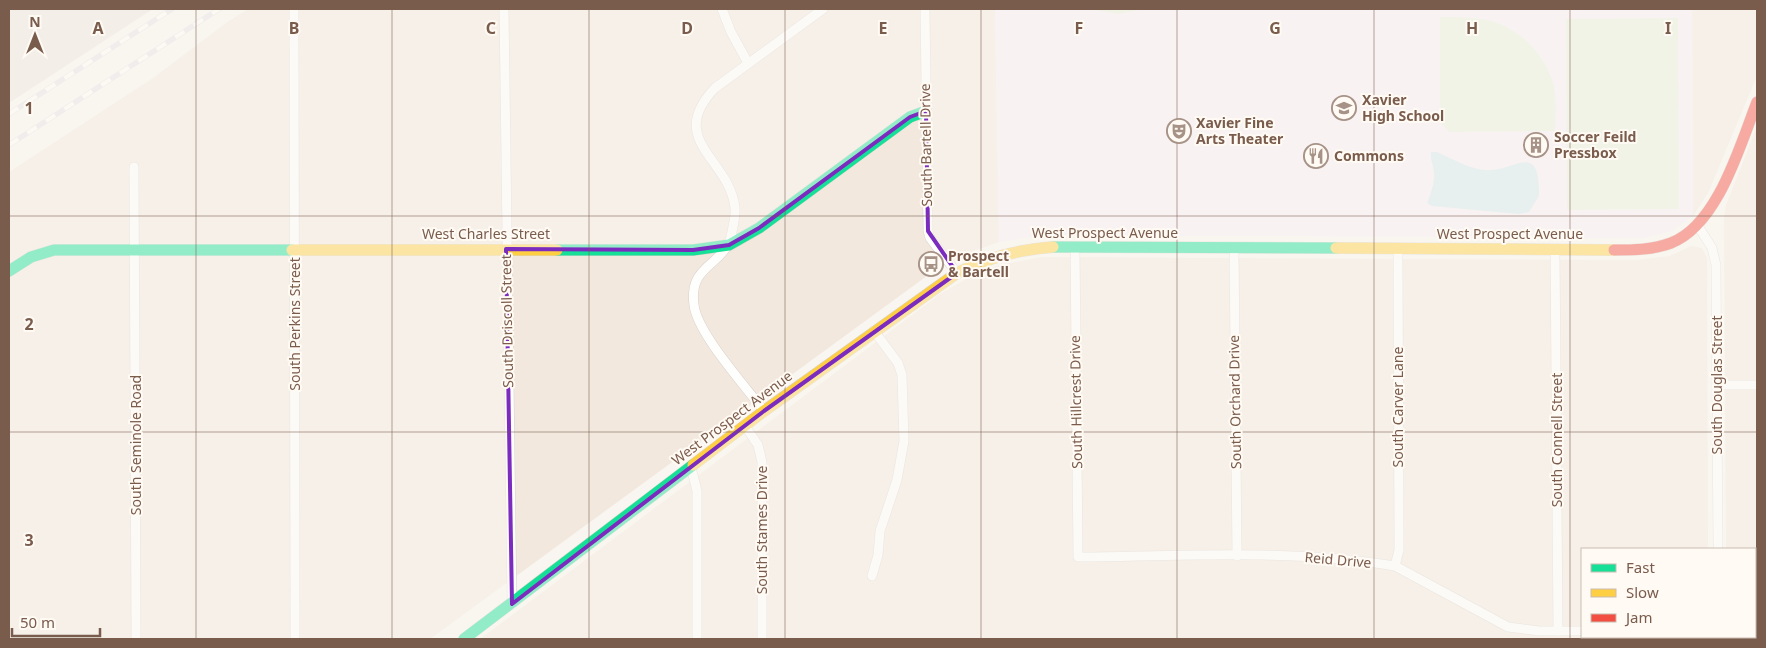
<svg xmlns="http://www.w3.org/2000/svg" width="1766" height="648" font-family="'Noto Sans',sans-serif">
	<rect width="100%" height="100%" fill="#f9f5f0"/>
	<g fill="#f2e8de">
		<path d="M 248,9 L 995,9 L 999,242 L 973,251 L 935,270 L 430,639 L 9,639 L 9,172 L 153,78 L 226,23 Z"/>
		<path d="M 1692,9 L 1757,9 L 1757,76 L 1708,193 L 1693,216 Z"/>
		<path d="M 1757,126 L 1757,639 L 1727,639 L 1727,637 L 1755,637 L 1755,549 L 1726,549 L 1724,217 L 1726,205 Z"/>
		<path d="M 1691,246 L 1702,248 L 1707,258 L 1708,549 L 1582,549 L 1582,637 L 1703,637 L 1702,639 L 480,639 L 940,294 L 975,274 L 995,266 L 1042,257 L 1636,260 L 1670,256 Z"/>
	</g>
	<path fill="#ede5e0" d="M 9,9 L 153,9 L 9,103 Z"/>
	<path fill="#f6eef6" d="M 995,9 L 1692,10 L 1693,216 L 1672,231 L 1644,238 L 1047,235 L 999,242 Z"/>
	<g fill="#e7f0db">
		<path d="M 1090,9 L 1143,9 L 1119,14 Z"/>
		<path d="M 1440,17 C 1456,17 1475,17 1491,21 C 1523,30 1550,59 1555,92 C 1557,105 1555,119 1555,131 L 1449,132 L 1440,122 Z"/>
		<path d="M 1678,18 L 1679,209 L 1567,210 L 1566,19 Z"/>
	</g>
	<path fill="#d0e8ea" d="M 1431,152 L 1437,152 C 1451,158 1469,169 1485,170 C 1514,173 1540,138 1539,196 L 1529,212 L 1519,214 L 1432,206 L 1427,203 C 1431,193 1435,182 1434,172 C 1433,164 1430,160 1431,152 Z"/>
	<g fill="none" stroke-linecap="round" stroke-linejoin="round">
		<defs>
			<g id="street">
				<path d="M 294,9 L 295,639"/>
				<path d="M 504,9 L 512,604"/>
				<path d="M 722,9 L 731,32 L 748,63"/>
				<path d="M 925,9 L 928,231 L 930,238 L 957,273"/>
				<path d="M 134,167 L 136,639"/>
				<path d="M 1698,226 L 1712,248 L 1716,265 L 1718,549"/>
				<path d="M 1075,247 L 1078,557 C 1183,556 1291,549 1395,566 L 1508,627 L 1539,631 L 1582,631"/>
				<path d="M 1234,248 L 1237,556"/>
				<path d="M 1555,250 L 1558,631"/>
				<path d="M 1717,385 L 1757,385"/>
				<path d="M 764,411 C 746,387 697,333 694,305 C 689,269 715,267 728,245 C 731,240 736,214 735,208 C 730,159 665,140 715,88 L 823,9"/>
				<path d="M 745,426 L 758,445 L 762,462 L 762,639"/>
				<path d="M 691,467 L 697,491 L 697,639"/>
				<path d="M 1395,566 L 1399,550 L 1398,248"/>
				<path d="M 872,576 L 878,555 L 880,531 L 897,480 L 904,441 L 902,375 L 898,363 L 874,331"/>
				<path d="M 1755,632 L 1757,632"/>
			</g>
			<g id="fast">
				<path d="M 1053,247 L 1336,248"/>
				<path d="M 557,250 L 693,250 L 729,245 L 759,228 L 910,117 L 926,111"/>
				<path d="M 9,271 L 31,257 L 54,250 L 292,250"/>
				<path d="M 464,639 L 693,465"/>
			</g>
			<g id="slow">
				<path d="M 1336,248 L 1614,250"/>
				<path d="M 292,250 L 557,250"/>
				<path d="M 693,465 L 764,411 L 957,273 C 991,257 1016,250 1053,247"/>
			</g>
			<path id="jam" d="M 1614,250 C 1633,250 1652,250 1671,243 C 1718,225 1740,145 1757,102"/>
		</defs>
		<use href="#street" stroke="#d7d1cb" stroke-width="10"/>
		<use href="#fast" stroke="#d9d2cb" stroke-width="12"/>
		<use href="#slow" stroke="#d9d2cb" stroke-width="12"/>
		<use href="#jam" stroke="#d9d2cb" stroke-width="12"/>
		<use href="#street" stroke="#fefefd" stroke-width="9"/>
		<use href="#fast" stroke="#16e098" stroke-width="11"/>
		<use href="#slow" stroke="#ffcf43" stroke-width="11"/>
		<use href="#jam" stroke="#f24e42" stroke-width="11"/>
		<defs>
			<g id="rail">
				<path d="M 9,114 L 172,9"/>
				<path d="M 9,145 L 219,9"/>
			</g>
		</defs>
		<use href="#rail" stroke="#e6e3e7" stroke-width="5.5"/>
		<use href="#rail" stroke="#fffaf3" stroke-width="4" stroke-dasharray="11" stroke-linecap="butt"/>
	</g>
	<path d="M0 0H1766V648H0ZM 926,111 L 928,231 L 957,273 L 764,411 L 512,604 L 506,249 L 693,250 L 729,245 L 759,228 L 910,117 Z" fill="#f9f5f0" fill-opacity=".55" fill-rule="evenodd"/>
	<path fill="none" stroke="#7b2cbf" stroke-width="4" stroke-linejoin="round" d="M 926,111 L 928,231 L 957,273 L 764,411 L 512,604 L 506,249 L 693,250 L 729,245 L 759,228 L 910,117 Z"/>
	<path fill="none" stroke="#7a5c4d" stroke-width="1" stroke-opacity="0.55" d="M 196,9 L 196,639M 392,9 L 392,639M 589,9 L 589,639M 785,9 L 785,639M 981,9 L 981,639M 1177,9 L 1177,639M 1374,9 L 1374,639M 1570,9 L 1570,639M 9,216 L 1757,216M 9,432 L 1757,432"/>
	<defs>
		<symbol id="school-ring" viewBox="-11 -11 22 22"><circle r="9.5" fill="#fffaf3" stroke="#a69286" stroke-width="1.5"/><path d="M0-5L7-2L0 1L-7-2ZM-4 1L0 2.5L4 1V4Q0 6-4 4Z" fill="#a69286"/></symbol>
		<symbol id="theatre-ring" viewBox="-11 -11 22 22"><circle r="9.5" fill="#fffaf3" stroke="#a69286" stroke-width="1.5"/><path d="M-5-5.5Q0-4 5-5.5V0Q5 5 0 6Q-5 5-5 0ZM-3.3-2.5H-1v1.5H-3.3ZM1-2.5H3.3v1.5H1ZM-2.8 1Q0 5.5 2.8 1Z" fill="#a69286"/></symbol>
		<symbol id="building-ring" viewBox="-11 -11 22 22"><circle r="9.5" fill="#fffaf3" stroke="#a69286" stroke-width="1.5"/><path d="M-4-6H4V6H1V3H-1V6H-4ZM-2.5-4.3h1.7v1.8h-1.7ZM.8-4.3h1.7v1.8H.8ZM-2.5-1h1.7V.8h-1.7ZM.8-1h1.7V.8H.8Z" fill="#a69286"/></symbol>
		<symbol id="restaurant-ring" viewBox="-11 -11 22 22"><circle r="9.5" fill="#fffaf3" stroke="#a69286" stroke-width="1.5"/><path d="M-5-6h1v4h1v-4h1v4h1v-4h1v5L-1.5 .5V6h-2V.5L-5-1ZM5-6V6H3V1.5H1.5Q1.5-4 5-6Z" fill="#a69286"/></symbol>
		<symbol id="bus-ring" viewBox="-11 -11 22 22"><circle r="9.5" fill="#fffaf3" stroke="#a69286" stroke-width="1.5"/><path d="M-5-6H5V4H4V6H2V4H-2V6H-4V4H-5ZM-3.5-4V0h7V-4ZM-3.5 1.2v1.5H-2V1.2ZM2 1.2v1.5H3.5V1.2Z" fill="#a69286"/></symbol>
	</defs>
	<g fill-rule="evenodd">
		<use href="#school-ring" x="1330" y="94" width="28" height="28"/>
		<use href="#theatre-ring" x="1165" y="117" width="28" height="28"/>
		<use href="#building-ring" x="1522" y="131" width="28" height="28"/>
		<use href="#restaurant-ring" x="1302" y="142" width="28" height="28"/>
		<use href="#bus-ring" x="917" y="250" width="28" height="28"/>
	</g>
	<g text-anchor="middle" stroke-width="4" stroke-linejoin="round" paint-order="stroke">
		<g font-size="14" font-weight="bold" fill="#7a5c4d" stroke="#fffaf3" text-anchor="start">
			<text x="1362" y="105">Xavier<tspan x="1362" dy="16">High School</tspan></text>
			<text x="1196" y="128">Xavier Fine<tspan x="1196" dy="16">Arts Theater</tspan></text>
			<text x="1554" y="142">Soccer Feild<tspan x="1554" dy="16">Pressbox</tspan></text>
			<text x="1334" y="161">Commons</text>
			<text x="948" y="261">Prospect<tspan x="948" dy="16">&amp; Bartell</tspan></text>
		</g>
		<g font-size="14" fill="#7a5c4d" stroke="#fffaf3">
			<text transform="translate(926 145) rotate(-91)" y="5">South Bartell Drive</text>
			<text x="1105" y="238">West Prospect Avenue</text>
			<text x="486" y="239">West Charles Street</text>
			<text x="1510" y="239">West Prospect Avenue</text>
			<text transform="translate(507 321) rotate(-91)" y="5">South Driscoll Street</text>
			<text transform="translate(295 324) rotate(-90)" y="5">South Perkins Street</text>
			<text transform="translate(1717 385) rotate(-90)" y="5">South Douglas Street</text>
			<text transform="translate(1076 402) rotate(-91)" y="5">South Hillcrest Drive</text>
			<text transform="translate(1235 402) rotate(-91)" y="5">South Orchard Drive</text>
			<text transform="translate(1398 407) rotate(-90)" y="5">South Carver Lane</text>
			<text transform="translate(732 418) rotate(-37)" y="5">West Prospect Avenue</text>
			<text transform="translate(1557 440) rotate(-90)" y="5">South Connell Street</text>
			<text transform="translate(136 445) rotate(-90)" y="5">South Seminole Road</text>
			<text transform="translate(762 530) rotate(-90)" y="5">South Stames Drive</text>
			<text transform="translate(1338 560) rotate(5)" y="5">Reid Drive</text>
		</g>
	</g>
	<g font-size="16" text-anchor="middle" font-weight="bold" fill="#7a5c4d" stroke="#fffaf3" stroke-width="4" stroke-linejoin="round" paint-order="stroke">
		<text x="98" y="34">A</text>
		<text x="294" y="34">B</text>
		<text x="491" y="34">C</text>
		<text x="687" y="34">D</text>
		<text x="883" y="34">E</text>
		<text x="1079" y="34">F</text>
		<text x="1275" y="34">G</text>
		<text x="1472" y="34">H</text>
		<text x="1668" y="34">I</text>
		<text x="29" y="114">1</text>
		<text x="29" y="330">2</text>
		<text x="29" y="546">3</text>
	</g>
	<rect width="1766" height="648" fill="none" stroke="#7a5c4d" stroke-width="20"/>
	<rect x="1581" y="548" width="175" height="90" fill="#fffaf3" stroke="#cabbb1"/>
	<rect x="1591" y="564" width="25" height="8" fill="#16e098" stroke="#cabbb1"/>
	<text x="1626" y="573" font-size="15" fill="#7a5c4d">Fast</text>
	<rect x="1591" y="589" width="25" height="8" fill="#ffcf43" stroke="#cabbb1"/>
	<text x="1626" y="598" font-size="15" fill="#7a5c4d">Slow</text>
	<rect x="1591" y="614" width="25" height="8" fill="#f24e42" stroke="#cabbb1"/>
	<text x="1626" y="623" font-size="15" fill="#7a5c4d">Jam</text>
	<g transform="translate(35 35)" stroke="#fffaf3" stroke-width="4" paint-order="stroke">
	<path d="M0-4L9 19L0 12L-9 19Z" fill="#7a5c4d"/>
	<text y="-8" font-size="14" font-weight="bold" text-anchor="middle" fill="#7a5c4d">N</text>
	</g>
	<path d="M12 628v8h88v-8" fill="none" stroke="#7a5c4d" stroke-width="2.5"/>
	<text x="20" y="628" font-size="15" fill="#7a5c4d" stroke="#fffaf3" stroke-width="4" paint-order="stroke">50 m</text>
</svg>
